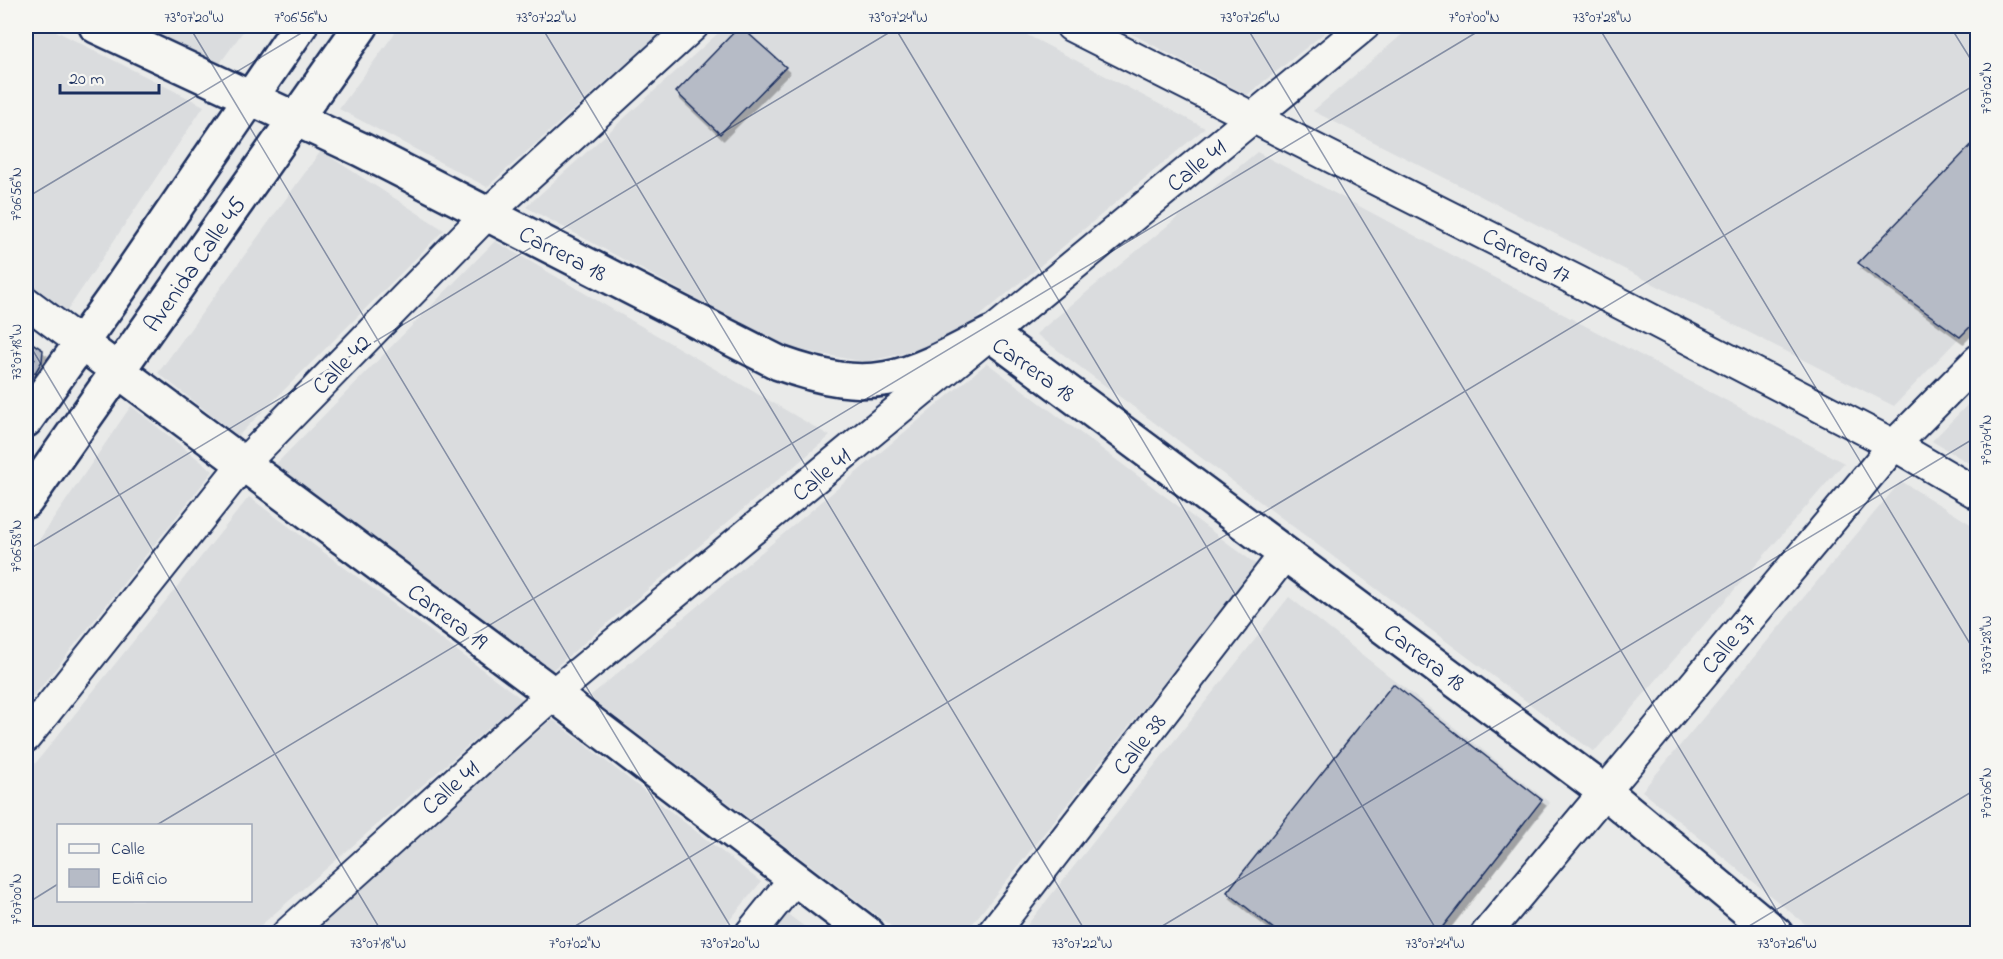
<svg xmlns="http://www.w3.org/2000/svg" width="2003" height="959" font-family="'Indie Flower',sans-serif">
	<defs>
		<filter id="shadow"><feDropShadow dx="3.5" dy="6" stdDeviation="0" flood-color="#0004"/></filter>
	</defs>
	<rect width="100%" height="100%" fill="#e9eae9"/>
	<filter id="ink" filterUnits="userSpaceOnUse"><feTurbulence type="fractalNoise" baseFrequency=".0167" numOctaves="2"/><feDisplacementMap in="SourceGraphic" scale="12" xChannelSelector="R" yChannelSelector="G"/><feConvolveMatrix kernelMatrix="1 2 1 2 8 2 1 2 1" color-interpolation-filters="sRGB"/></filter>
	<g filter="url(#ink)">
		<g fill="#dadcde" fill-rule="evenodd">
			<path d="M 26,26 L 46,26 L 204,106 L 67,311 L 26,280 Z"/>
			<path d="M 135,26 L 247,26 L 218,66 Z"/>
			<path d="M 400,26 L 668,26 L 487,187 L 339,109 Z"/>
			<path d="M 726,26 L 1010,26 L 1205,128 L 974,321 L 931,347 L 865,362 L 788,348 L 526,207 Z"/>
			<path d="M 1117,26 L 1333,26 L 1247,95 Z"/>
			<path d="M 1412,26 L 1977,26 L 1977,319 L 1894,406 L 1313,111 Z"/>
			<path d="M 321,151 L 444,230 L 238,436 L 158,373 Z"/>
			<path d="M 1257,152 L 1844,463 L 1594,752 L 1036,334 Z"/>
			<path d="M 495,241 L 830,436 L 552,670 L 274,466 Z"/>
			<path d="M 987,363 L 1257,565 L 965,933 L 900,933 L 589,697 Z"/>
			<path d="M 1977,395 L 1977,468 L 1932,441 Z"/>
			<path d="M 131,406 L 213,471 L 26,706 L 26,559 Z"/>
			<path d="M 1901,481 L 1977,528 L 1977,933 L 1816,933 L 1642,791 Z"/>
			<path d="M 249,497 L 522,699 L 252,933 L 26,933 L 26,775 ZM 58,826 L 250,826 L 250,900 L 58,900 Z"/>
			<path d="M 1289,597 L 1550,803 L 1446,933 L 1020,934 Z"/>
			<path d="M 552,719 L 761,882 L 719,933 L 309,934 Z"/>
			<path d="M 786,913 L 813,933 L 770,933 Z"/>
		</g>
		<g fill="#b6bbc6" stroke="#1b2f5e" stroke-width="1.5" filter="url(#shadow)">
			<path d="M 740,26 L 786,67 L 720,134 L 676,92 Z"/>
			<path d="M 1978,138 L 1978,319 L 1960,337 L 1858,263 Z"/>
			<path d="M 26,338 L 32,343 L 26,352 Z"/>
			<path d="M 32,343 L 43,350 L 42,361 L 35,373 L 29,368 L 35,359 L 26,352 Z"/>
			<path d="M 1393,684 L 1542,800 L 1437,934 L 1280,934 L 1227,892 Z"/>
		</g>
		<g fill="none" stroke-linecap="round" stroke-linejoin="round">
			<defs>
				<g id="street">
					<path d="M 1071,26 L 1579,282 L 1894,445 L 1978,494"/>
					<path d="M 26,302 L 81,343"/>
					<path d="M 26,737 L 243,464 L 487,214 L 693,26"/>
					<path d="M 287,934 L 553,694 L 1364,26"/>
					<path d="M 750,934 L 795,878"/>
					<path d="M 992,934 L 1285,554"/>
					<path d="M 1486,934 L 1894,445 L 1978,360"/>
				</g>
				<g id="secondary">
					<path d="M 96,26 L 362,150 L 779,363 C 874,397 905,379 990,334 L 1604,791 L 1776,934"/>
					<path d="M 81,343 L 553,694 L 868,934"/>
				</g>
				<g id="primary">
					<path d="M 26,420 L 119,290 L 300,26"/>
					<path d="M 26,501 L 361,26"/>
				</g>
			</defs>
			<use href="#street" stroke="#1b2f5e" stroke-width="34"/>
			<use href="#secondary" stroke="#1b2f5e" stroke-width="38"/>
			<use href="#primary" stroke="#1b2f5e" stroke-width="38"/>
			<use href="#street" stroke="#f6f6f2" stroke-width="30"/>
			<use href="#secondary" stroke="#f6f6f2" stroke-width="33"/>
			<use href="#primary" stroke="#f6f6f2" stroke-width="33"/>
		</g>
	</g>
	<path fill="none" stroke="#1b2f5e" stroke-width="1.5" stroke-opacity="0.45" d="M 189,26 L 735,934M 541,26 L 1087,934M 894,26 L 1439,934M 1246,26 L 1791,934M 1598,26 L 1978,657M 1950,26 L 1978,71M 26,198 L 313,26M 26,339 L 383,934M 26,551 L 900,26M 155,826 L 1487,26M 26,904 L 58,884M 26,925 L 30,934M 562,934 L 1978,83M 1149,934 L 1978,436M 1736,934 L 1978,788"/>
	<g text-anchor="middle" stroke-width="6" stroke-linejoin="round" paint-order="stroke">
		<g font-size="24" fill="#1b2f5e" stroke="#f6f6f2">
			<text transform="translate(1196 165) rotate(-39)" y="8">Calle 41</text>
			<text transform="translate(563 253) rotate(27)" y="8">Carrera 18</text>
			<text transform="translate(1527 255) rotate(27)" y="8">Carrera 17</text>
			<text transform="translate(194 264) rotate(-55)" y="8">Avenida Calle 45</text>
			<text transform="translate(341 364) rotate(-46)" y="8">Calle 42</text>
			<text transform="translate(1034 369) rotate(35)" y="8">Carrera 18</text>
			<text transform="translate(821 474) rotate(-40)" y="8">Calle 41</text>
			<text transform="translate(448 616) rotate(37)" y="8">Carrera 19</text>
			<text transform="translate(1728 643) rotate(-50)" y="8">Calle 37</text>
			<text transform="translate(1425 657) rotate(37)" y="8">Carrera 18</text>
			<text transform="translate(1139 744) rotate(-52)" y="8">Calle 38</text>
			<text transform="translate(450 787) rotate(-42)" y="8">Calle 41</text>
		</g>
	</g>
	<rect width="2003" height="959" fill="none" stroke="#f6f6f2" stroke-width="66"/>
	<rect x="57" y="824" width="195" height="78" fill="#f6f6f2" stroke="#9ea6b7" stroke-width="1.5"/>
	<rect x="69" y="844" width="30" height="9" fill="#f6f6f2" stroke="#9ea6b7" stroke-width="1.5"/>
	<text x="111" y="854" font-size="18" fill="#1b2f5e">Calle</text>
	<rect x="69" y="869" width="30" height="18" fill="#b6bbc6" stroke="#9ea6b7" stroke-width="1.5"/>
	<text x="111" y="884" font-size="18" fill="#1b2f5e">Edificio</text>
	<path d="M60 84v9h99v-9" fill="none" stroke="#1b2f5e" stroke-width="3"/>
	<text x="69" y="84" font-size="18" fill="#1b2f5e" stroke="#f6f6f2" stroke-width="4.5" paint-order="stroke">20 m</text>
	<rect x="33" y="33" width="1937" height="893" fill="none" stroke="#1b2f5e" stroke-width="2"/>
	<g font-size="15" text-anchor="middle" fill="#1b2f5e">
		<text x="194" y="22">73°07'20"W</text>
		<text x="301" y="22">7°06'56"N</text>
		<text x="546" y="22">73°07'22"W</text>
		<text x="898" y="22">73°07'24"W</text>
		<text x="1250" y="22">73°07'26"W</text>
		<text x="1474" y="22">7°07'00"N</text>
		<text x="1602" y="22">73°07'28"W</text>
		<text transform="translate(1986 88) rotate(-90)" y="5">7°07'02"N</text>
		<text transform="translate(16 194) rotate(-90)" y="5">7°06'56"N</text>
		<text transform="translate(16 352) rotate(-90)" y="5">73°07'18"W</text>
		<text transform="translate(1986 440) rotate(-90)" y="5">7°07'04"N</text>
		<text transform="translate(16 546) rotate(-90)" y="5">7°06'58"N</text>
		<text transform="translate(1986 645) rotate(-90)" y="5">73°07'28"W</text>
		<text transform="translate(1986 793) rotate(-90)" y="5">7°07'06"N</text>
		<text transform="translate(16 899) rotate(-90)" y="5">7°07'00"N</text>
		<text x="378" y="948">73°07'18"W</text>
		<text x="575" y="948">7°07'02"N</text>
		<text x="730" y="948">73°07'20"W</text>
		<text x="1082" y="948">73°07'22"W</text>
		<text x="1435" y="948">73°07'24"W</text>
		<text x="1787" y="948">73°07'26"W</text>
	</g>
</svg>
